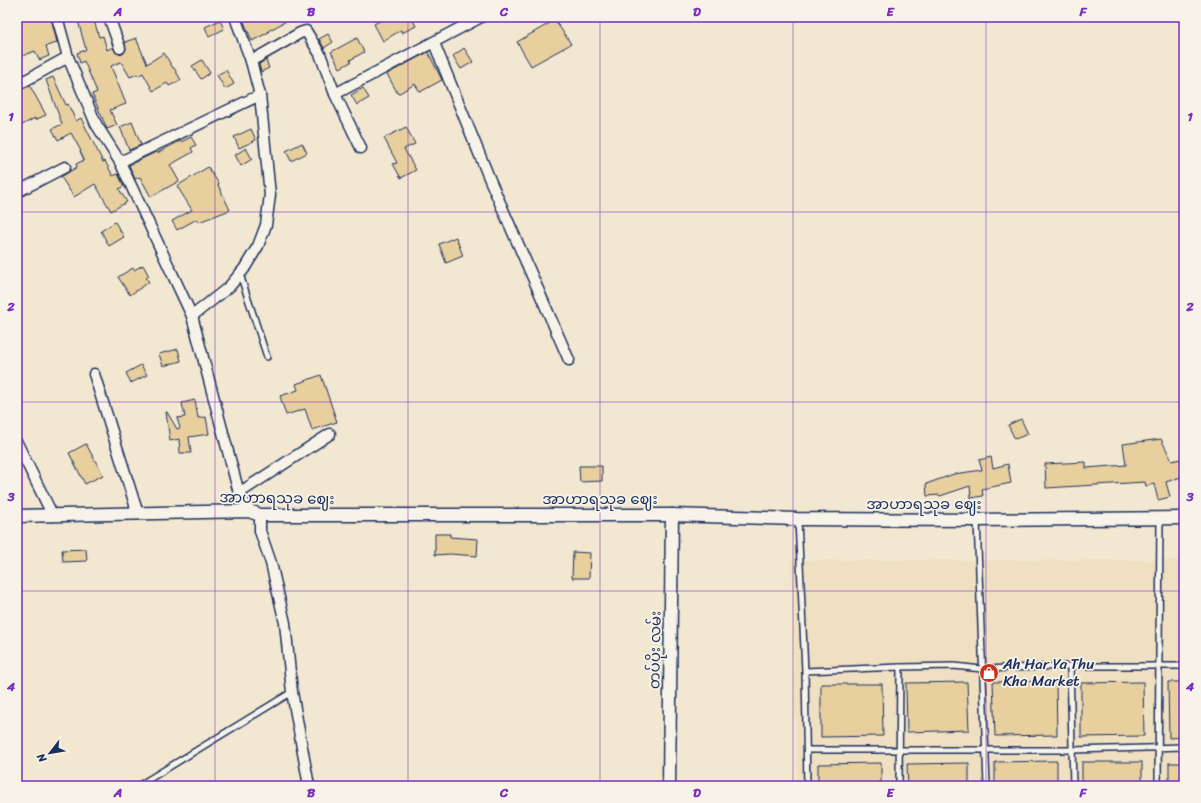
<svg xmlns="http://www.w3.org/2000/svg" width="1201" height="803" font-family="Sriracha,'Noto Sans Myanmar',sans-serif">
	<rect width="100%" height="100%" fill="#f2e8d2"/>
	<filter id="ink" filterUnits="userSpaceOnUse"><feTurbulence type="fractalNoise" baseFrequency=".025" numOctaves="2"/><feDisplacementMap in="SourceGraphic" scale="8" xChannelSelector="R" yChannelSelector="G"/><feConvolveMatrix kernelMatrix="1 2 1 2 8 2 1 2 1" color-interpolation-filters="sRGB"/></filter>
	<g filter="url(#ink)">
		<path fill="#efe0c2" d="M 791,560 L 1184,560 L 1184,786 L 797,786 Z"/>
		<g fill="#e8cf9e" stroke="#1b2f5e">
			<path d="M 17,17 L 51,17 L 57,43 L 46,46 L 49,56 L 39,60 L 35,51 L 17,58 Z"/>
			<path d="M 77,17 L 93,17 L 99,37 L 103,36 L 107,50 L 113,47 L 116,53 L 123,54 L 126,50 L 125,42 L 136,38 L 147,64 L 164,53 L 173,68 L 174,68 L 181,80 L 169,86 L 167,83 L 153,91 L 143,73 L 138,76 L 137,74 L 130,77 L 121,62 L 111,66 L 126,104 L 110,110 L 117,125 L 107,129 L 92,94 L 97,92 L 84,61 L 80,63 L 77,53 L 86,50 Z"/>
			<path d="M 242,17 L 294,17 L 268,31 L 269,32 L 252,41 Z"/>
			<path d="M 395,17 L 411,17 L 416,26 L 402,33 L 401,30 L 383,41 L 374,24 L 385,18 L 387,21 Z"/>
			<path d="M 220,20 L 224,29 L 209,37 L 205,27 Z"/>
			<path d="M 555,20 L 571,44 L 531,66 L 517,42 Z"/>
			<path d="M 328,34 L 333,42 L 324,48 L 319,39 Z"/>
			<path d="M 357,38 L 364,52 L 350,60 L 351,62 L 340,68 L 331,52 Z"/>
			<path d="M 464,48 L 473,62 L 461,69 L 453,56 Z"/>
			<path d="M 428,52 L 442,80 L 420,92 L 415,84 L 398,94 L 387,74 Z"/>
			<path d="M 202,60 L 210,73 L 201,79 L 192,66 Z"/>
			<path d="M 266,60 L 269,68 L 261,72 L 259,64 Z"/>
			<path d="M 226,70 L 234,84 L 225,89 L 217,75 Z"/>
			<path d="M 53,77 L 66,105 L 68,104 L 76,121 L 81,118 L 103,162 L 105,161 L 113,176 L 118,174 L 124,186 L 119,189 L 127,202 L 111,211 L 95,184 L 74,197 L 61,177 L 77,167 L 76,164 L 84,160 L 80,151 L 81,151 L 71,133 L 58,140 L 52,129 L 62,124 L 46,80 Z"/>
			<path d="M 30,86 L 46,115 L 35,120 L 35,118 L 22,125 L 17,117 L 17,91 Z"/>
			<path d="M 363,88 L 369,98 L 357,105 L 351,95 Z"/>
			<path d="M 132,122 L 141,145 L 129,150 L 120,127 Z"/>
			<path d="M 406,127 L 415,144 L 404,149 L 416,170 L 401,178 L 393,164 L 397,163 L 384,138 Z"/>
			<path d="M 251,129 L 256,140 L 239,148 L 234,137 Z"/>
			<path d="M 191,137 L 196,145 L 191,148 L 193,152 L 170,165 L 179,181 L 151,197 L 140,177 L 135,179 L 129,165 L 156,152 L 157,153 L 180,141 L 181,142 Z"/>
			<path d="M 302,143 L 307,153 L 291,161 L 286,151 Z"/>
			<path d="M 246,148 L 252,159 L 241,166 L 235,155 Z"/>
			<path d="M 208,167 L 219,184 L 218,185 L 230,210 L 199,222 L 197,219 L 177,230 L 172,221 L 192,210 L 177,186 Z"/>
			<path d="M 115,222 L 124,237 L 109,246 L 101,231 Z"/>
			<path d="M 456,237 L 463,256 L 446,263 L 439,244 Z"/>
			<path d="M 143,265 L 149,276 L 146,278 L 149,282 L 130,295 L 118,277 L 133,268 L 134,270 Z"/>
			<path d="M 178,349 L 181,361 L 163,366 L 159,354 Z"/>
			<path d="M 141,365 L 147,375 L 131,383 L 126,373 Z"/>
			<path d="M 321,375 L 337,422 L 312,430 L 305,409 L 286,415 L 280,396 L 298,390 L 296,384 Z"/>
			<path d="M 195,400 L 198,418 L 206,417 L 209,434 L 189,437 L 191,453 L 180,453 L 179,439 L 170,441 L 166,412 L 167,412 L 177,429 L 180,428 L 177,418 L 185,417 L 182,403 Z"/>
			<path d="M 1021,419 L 1028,434 L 1015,439 L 1008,425 Z"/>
			<path d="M 1161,439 L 1172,461 L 1180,459 L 1184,471 L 1184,476 L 1166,482 L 1170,497 L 1158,500 L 1154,484 L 1146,486 L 1145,482 L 1046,488 L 1045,464 L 1086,462 L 1086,468 L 1126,465 L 1123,444 Z"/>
			<path d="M 86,444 L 103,475 L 85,484 L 69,453 Z"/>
			<path d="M 991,457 L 993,468 L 1008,464 L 1011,483 L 982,489 L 983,496 L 971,498 L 970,486 L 940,496 L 939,495 L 927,496 L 926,484 L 954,474 L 982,470 L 979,460 Z"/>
			<path d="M 579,466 L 602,466 L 602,481 L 580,482 Z"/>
			<path d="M 435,534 L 450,534 L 450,537 L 478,539 L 477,556 L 450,554 L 435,555 Z"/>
			<path d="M 86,549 L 87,561 L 63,562 L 62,550 Z"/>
			<path d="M 573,552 L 590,553 L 589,578 L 572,578 Z"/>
			<path d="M 1056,681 L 1057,735 L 995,736 L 993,682 Z"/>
			<path d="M 967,682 L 969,730 L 907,732 L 906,683 Z"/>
			<path d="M 1143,682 L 1144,736 L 1081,737 L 1081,683 Z"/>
			<path d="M 1168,682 L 1184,682 L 1184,737 L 1169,738 Z"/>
			<path d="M 821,684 L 882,684 L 883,736 L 821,737 Z"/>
			<path d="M 1057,761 L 1057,786 L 995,786 L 995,762 Z"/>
			<rect x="1082" y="762" width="60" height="24"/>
			<path d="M 881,763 L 881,786 L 818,786 L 818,764 Z"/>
			<path d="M 969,763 L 969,786 L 908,786 L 907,764 Z"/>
			<rect x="1169" y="763" width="15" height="23"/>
		</g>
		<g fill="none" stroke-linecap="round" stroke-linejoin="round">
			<defs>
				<g id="service">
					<path d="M 240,274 L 267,357"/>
					<path d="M 798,520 L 805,671 L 900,667 L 954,666 L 982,669 L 1070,666 L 1184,666"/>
					<path d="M 977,520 L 987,786"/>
					<path d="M 1070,666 L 1073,786"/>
					<path d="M 805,671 L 807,786"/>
					<path d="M 807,750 L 1072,750 L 1184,747"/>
					<path d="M 138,786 L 292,692"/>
					<path d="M 899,786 L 900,667"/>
					<path d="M 1158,786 L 1160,519"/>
				</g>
				<g id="minor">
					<path d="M 57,17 L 68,57 L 96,124 L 120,162 L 192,316 L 239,493 L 249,511"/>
					<path d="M 109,17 L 120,48"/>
					<path d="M 434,43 L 490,180 L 569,360"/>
					<path d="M 251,61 L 300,33 L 306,31 L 320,54 L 335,94 L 361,148"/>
					<path d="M 17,85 L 68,57"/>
					<path d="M 335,94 L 481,17"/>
					<path d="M 120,162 L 260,95"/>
					<path d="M 17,192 L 65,167"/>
					<path d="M 192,316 L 229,287 L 244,269 L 258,246 L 266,225 L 270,195 L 260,95 L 251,61 L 235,17"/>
					<path d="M 94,374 L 138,514"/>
					<path d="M 17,443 L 53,516"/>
					<path d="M 239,493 L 330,434"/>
					<path d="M 260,515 L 260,531 L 271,563 L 285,623 L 292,692 L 309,786"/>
				</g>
				<g id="tertiary">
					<path d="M 17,516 L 249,511 L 260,515 L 672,515 L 797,519 L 977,520 L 1184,518"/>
					<path d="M 669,786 L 672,515"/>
				</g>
			</defs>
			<use href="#service" stroke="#1b2f5e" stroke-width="8"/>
			<use href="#minor" stroke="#1b2f5e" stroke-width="13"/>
			<use href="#tertiary" stroke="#1b2f5e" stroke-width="15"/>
			<use href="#service" stroke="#f7f3e8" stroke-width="5"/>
			<use href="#minor" stroke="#f7f3e8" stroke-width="10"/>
			<use href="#tertiary" stroke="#f7f3e8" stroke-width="12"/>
		</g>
	</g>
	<path fill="none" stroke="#7b2cbf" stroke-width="1" stroke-opacity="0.55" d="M 215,17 L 215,786M 408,17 L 408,786M 600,17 L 600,786M 793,17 L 793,786M 986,17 L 986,786M 17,212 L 1184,212M 17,402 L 1184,402M 17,591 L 1184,591"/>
	<defs>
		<symbol id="shop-disc" viewBox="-11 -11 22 22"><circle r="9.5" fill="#c8321e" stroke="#f7f3e8"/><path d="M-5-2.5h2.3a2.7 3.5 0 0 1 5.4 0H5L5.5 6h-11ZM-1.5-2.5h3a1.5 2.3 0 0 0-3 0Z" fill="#fff"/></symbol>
	</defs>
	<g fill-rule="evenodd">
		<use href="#shop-disc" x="978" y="662" width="22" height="22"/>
	</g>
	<g text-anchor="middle" stroke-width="3.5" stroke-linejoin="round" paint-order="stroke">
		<g font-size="15" fill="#1b2f5e" stroke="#f7f3e8">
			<text transform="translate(277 498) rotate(1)" y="5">အာဟာရသုခ ဈေး</text>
			<text x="600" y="504">အာဟာရသုခ ဈေး</text>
			<text x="924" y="509">အာဟာရသုခ ဈေး</text>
			<text transform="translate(655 650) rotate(-89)" y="5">တပ်ပိုး လမ်း</text>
		</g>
		<g font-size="15" fill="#1b2f5e" stroke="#f7f3e8" text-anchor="start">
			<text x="1003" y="669">Ah Har Ya Thu<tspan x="1003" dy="17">Kha Market</tspan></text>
		</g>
	</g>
	<rect width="1201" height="803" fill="none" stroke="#f7f3e8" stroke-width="44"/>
	<g transform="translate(50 753) rotate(239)" stroke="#f7f3e8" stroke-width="3" paint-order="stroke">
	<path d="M0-3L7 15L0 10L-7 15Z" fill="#1b2f5e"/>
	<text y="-6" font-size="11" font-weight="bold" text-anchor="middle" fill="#1b2f5e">N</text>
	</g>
	<rect x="22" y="22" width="1157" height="759" fill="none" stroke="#7b2cbf" stroke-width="1.5"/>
	<g font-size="13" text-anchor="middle" font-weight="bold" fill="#7b2cbf">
		<text x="118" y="16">A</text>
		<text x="311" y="16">B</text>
		<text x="504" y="16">C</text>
		<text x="697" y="16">D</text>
		<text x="890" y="16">E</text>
		<text x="1083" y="16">F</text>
		<text x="11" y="121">1</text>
		<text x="1190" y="121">1</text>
		<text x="11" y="311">2</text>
		<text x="1190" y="311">2</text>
		<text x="11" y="501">3</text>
		<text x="1190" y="501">3</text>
		<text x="11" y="691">4</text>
		<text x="1190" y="691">4</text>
		<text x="118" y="797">A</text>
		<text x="311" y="797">B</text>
		<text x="504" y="797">C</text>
		<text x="697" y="797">D</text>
		<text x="890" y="797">E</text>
		<text x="1083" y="797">F</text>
	</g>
</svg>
